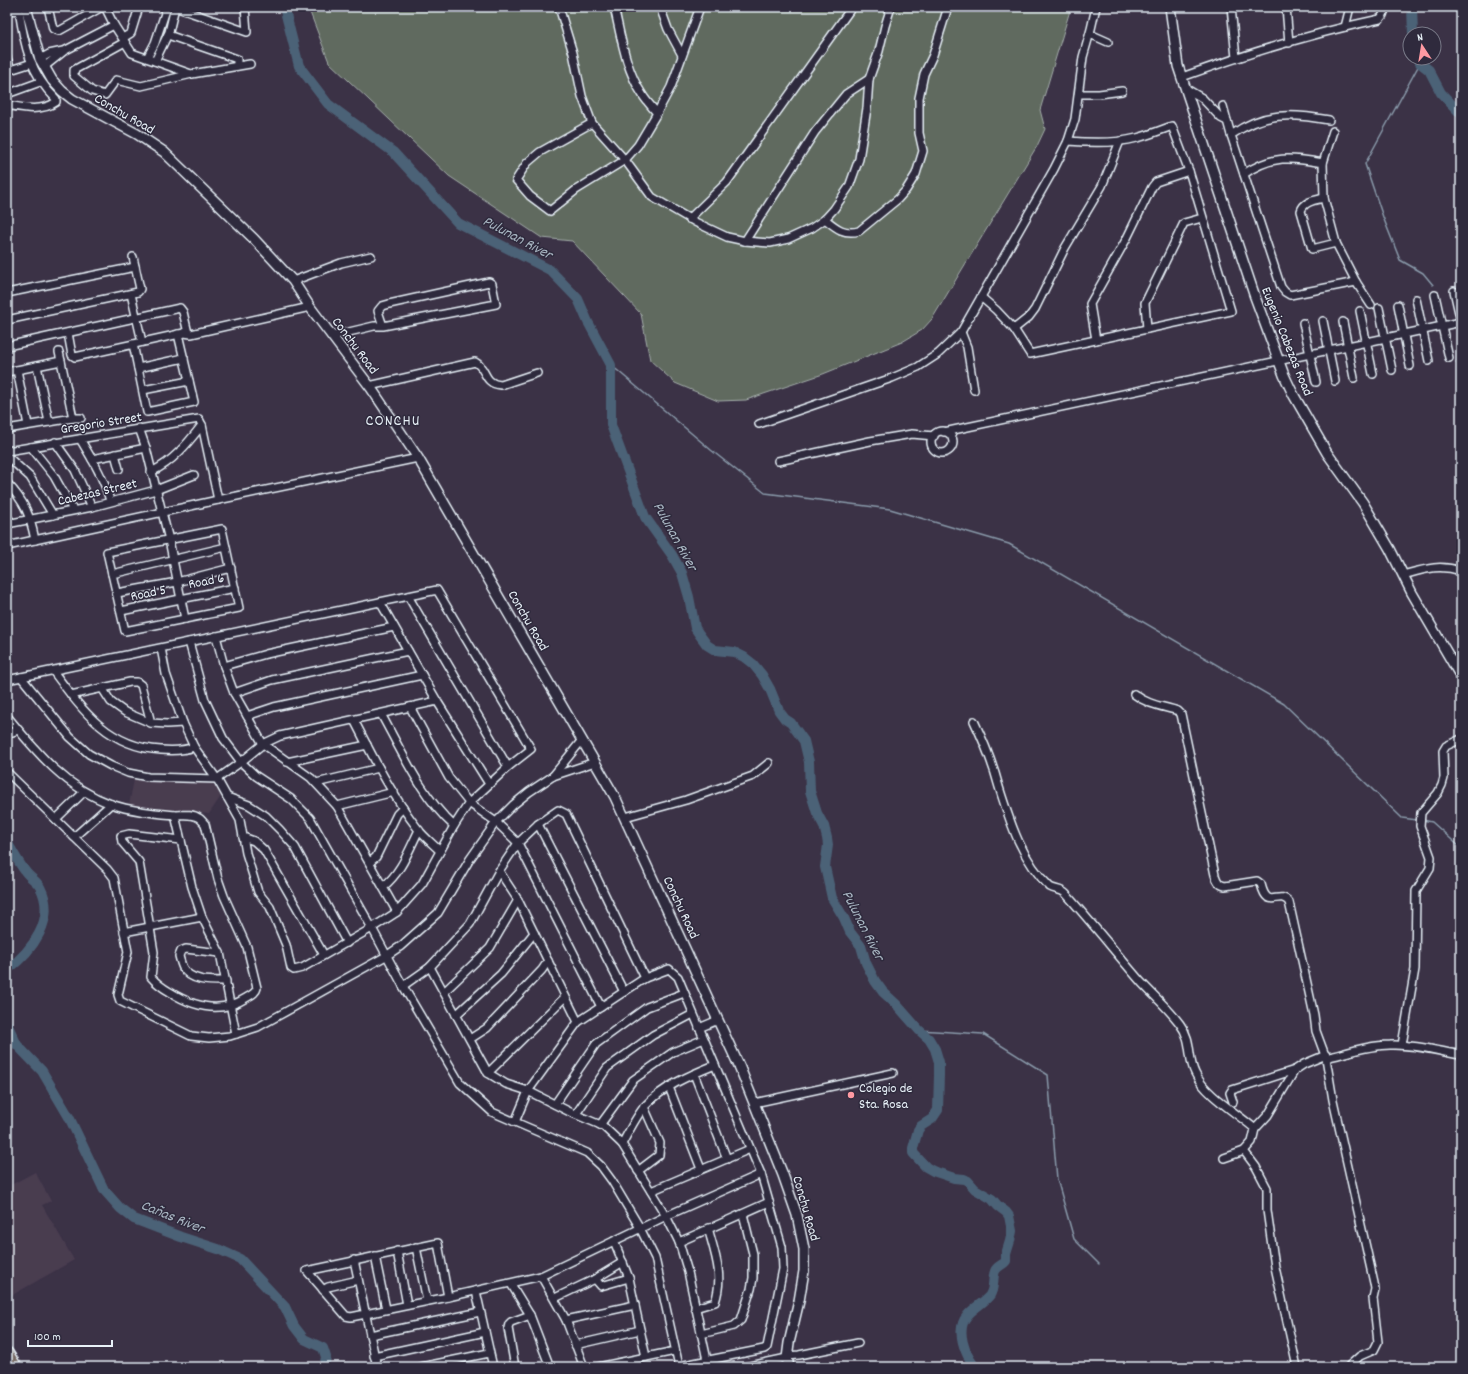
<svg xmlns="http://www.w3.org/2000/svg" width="1468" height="1374" font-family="Dekko,sans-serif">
	<rect width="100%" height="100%" fill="#3b3246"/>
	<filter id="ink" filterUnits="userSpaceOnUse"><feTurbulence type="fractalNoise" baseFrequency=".025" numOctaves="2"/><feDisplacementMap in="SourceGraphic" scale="8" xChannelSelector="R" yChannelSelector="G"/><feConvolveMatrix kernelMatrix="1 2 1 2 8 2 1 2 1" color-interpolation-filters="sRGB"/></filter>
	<g filter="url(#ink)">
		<g fill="#493c50">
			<path d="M 134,779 L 214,781 L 221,796 L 209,814 L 129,805 Z"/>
			<path d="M 35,1172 L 51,1201 L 42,1205 L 74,1260 L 7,1298 L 7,1187 Z"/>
		</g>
		<path fill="#606a5e" stroke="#a4aeab" d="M 308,7 L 1071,7 L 1040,110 L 1045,129 L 1037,146 L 932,319 L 922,330 L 902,342 L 823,374 L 746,400 L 718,401 L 675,383 L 650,360 L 641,314 L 572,241 L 542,238 L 449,176 L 329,62 Z"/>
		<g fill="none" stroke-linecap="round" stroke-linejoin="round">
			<g stroke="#8a9bab" stroke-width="1.5">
				<path d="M 1420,63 L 1365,164 L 1383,217 L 1400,260 L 1423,273 L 1433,285"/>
				<path d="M 1456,362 L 1461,364"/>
				<path d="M 611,365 L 711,450 L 765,493 L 890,509 L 1009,544 L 1284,704 L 1402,818 L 1417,820"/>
				<path d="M 1423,820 L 1432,822 L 1461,848"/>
				<path d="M 919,1030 L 983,1034 L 1048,1075 L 1057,1179 L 1074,1239 L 1099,1264"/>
			</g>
			<g stroke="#4c6277" stroke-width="10">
				<path d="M 284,7 L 299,66 L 328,104 L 393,152 L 458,223 L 550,270 L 578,299 L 588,322 L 611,365 L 611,425 L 645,517 L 672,555 L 682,573 L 689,597 L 695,628 L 699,634 L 707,645 L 715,650 L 734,652 L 744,657 L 753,664 L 762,675 L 770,689 L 779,711 L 785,719 L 791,723 L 804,741 L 809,762 L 810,791 L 817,813 L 824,826 L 827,838 L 828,845 L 825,867 L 832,898 L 844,918 L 850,932 L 861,946 L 866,963 L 875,981 L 883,992 L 897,1005 L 919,1030 L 929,1039 L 935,1049 L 939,1062 L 939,1075 L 938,1110 L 932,1119 L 921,1126 L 918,1130 L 913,1148 L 913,1153 L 926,1167 L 933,1171 L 954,1178 L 964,1179 L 968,1181 L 975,1189 L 992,1199 L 998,1206 L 1006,1212 L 1009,1216 L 1012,1231 L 1010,1241 L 1006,1254 L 1006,1261 C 1003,1265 997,1266 995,1271 C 992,1279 995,1287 990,1295 C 984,1303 973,1308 967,1316 C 955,1330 965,1354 975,1367"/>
				<path d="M 1412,7 L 1413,34"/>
				<path d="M 1417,58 L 1420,63 L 1429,70 L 1441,93 L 1461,114"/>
				<path d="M 7,842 C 13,852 18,862 25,871 C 29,877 37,881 40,887 C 57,919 32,951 7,970"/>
				<path d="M 7,1024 L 17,1045 L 42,1071 L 69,1117 L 104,1190 L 120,1208 L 134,1219 L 181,1237 L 218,1249 L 240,1259 L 285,1307 L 294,1326 L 304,1339 L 323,1348 L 326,1357 L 324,1367"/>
			</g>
			<defs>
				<g id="street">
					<path d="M 48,7 L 53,29 L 59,31 L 102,7"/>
					<path d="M 105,7 L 114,25 L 132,53 L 191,74"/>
					<path d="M 175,7 L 247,32 L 245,7"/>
					<path d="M 559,7 L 573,53 L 582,96 L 592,123 L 625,160 L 652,197 L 695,222 L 727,237 L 745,241 L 770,243 L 788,239 L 812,228 L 825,219 L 834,209 L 849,187 L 859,159 L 867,108 L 869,79 L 879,51 L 885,26 L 891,7"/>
					<path d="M 614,7 C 621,36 625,68 642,94 C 646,101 652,107 657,113"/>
					<path d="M 660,7 L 668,29 L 682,55"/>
					<path d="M 1231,7 L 1236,58"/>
					<path d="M 1286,7 L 1289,43"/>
					<path d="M 7,11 L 19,10 C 24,44 30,74 56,99 L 56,102 C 42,112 23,108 7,105"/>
					<path d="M 1345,27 L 1350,7"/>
					<path d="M 1090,34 L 1108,42"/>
					<path d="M 168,35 L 237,59 L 237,66"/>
					<path d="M 123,38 L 131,33 L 139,7"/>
					<path d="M 125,42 L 74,70 L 74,76 L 92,91 L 105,95 L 116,80 L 141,86 L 192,74 L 250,64"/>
					<path d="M 7,58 L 11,70"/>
					<path d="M 147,58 L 155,43 L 167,7"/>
					<path d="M 40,59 L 49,54 L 63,51"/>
					<path d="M 155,61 L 169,32 L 175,7"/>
					<path d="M 44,67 L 64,51 L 114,25"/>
					<path d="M 7,71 L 32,63"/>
					<path d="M 1182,77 C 1246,54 1313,33 1380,19 L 1383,15 L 1386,7"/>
					<path d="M 1185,88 L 1202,98 L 1221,118 L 1227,121"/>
					<path d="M 7,94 L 40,82"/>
					<path d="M 1079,94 L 1099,94 L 1122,91"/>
					<path d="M 1223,106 L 1231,135 L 1281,287 L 1285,292 L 1290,295 L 1356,282"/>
					<path d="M 592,123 L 540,152 L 527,163 L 516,180 L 530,196 L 550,211 L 576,190 L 625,160 L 638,145 L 657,113 L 671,87 L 700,7"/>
					<path d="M 1333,131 L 1323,163 L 1324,198 L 1336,243 L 1356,282 L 1371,305"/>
					<path d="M 1231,135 C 1264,112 1291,113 1329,120"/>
					<path d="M 1244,174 C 1272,155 1291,157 1323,163"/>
					<path d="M 1324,198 C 1316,200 1304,201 1301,211 L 1312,249 L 1336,243"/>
					<path d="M 689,219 L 727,182 L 852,7"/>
					<path d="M 825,219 C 836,228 844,235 859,231 L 898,199 L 906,190 L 916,174 L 923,151 L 919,133 L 919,98 L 924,74 L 933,55 L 948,7"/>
					<path d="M 745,241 L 815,132 L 846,94 L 869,79"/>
					<path d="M 293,281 L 341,263 L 371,256"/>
					<path d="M 1454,291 L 1461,322"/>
					<path d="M 7,293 L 135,267"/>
					<path d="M 131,294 L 142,342"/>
					<path d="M 1435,295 L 1449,358"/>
					<path d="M 981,297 L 996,310 L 1014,329 L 1030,354 L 1231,311 L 1189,171 L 1172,126 C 1161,130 1149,135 1137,138 C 1115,144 1091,143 1068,141"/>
					<path d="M 1416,299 L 1429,361"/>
					<path d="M 1398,305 L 1410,366"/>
					<path d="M 1379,308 L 1392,370"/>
					<path d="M 1360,311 L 1373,374"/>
					<path d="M 7,320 L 138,292 L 140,289 L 133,257"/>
					<path d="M 1323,321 L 1335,381"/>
					<path d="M 1343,322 L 1354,378"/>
					<path d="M 1303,323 L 1316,382"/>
					<path d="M 1014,329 L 1029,317 L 1035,309 L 1065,248 L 1102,186 L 1120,141"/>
					<path d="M 1147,329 L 1145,303 L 1184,223 L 1202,218"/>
					<path d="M 961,332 L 967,347 L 974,390"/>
					<path d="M 68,333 L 72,355 L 75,357 L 184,333 L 191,334 L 310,307"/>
					<path d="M 332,336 L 374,326 L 383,326 L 496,304 L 492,284 L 489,282 L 389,304 L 382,306 L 378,311 L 383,326"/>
					<path d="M 1096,340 L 1090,304 L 1127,238 L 1152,187 L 1156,182 L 1189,171"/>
					<path d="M 133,344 L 147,412 L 194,402 L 178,334"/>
					<path d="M 7,346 L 180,308 L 183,312 L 188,333"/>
					<path d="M 61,361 L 73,418"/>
					<path d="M 37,366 L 49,422"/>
					<path d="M 138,368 L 184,358"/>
					<path d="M 17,370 L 28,425"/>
					<path d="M 7,372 L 61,361 L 59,352"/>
					<path d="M 369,386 L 475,362 C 487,368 483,384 501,385 L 537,373"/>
					<path d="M 143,390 L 189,381"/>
					<path d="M 759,424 L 892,378 L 918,367 L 938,354 L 961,332 L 1054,169 L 1068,141 L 1075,119 L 1083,57 L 1091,29 L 1096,7"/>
					<path d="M 139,428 L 146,448 L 169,540 L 185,619"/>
					<path d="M 7,429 L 73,418 L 81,418"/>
					<circle cx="942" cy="442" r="11"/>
					<path d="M 944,432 L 1461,322"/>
					<path d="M 80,439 C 92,459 104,478 110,501"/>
					<path d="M 55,442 L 75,470 L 92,507"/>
					<path d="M 31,447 L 54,476 L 73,510"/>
					<path d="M 7,451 L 199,419 L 202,425 L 218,500"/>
					<path d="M 115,454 L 119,469"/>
					<path d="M 7,456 L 30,477 L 53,515"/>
					<path d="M 92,459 L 146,448"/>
					<path d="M 778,461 L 870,441 L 912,434 L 934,436"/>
					<path d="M 151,472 C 173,462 188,443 202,425"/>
					<path d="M 7,483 C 25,502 30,515 35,540"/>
					<path d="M 7,517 L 12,523 L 92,507 L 156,490 L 194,475"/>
					<path d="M 222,529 L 239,608 L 125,631 L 107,552 Z"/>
					<path d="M 7,546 L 218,500 L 418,458"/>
					<path d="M 112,574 L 226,547"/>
					<path d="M 1403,575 C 1425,569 1439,564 1461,571"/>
					<path d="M 117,593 L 177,582 L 231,568"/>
					<path d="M 408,596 L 508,767"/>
					<path d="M 380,602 L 437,701 L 489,784"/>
					<path d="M 121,611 L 235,588"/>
					<path d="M 216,636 L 224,666 L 234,693 L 263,744 L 311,778 L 337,806 L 397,912"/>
					<path d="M 189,642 L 205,700 L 223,738 L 241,762 L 256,776 L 291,799 L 310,818 L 372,928 L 403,986 L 460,1083 L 492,1112 L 515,1122"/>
					<path d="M 224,666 L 266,654 L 394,627"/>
					<path d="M 53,671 C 82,710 108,747 161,750 C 173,751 183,751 194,747"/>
					<path d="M 21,677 L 70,737 L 89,754 L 111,766 L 128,773 L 148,777 L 217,779 L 241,762 L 263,744 L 280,736 L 437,701"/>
					<path d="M 7,680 L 437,590 L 531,749 L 508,767 L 469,803 L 454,826 L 422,884 L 397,912 L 372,928 L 302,968 L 294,970 L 291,968 L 286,945 L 270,907 L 258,892 L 246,853 L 240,820 L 217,779 L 194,747 L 183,723 L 166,674 L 161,648"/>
					<path d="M 102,688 L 111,702 L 125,712 L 151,723 L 167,724 L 183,723"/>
					<path d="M 234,693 L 272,680 L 408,651"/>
					<path d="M 1134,694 C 1148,705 1162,706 1178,711 L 1181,714 L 1215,875 C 1217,881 1219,885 1225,886 L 1257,881 L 1261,884 C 1268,912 1278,889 1289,902 L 1314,1015 L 1316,1031 L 1326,1058"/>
					<path d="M 71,695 L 130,682 L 137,682 L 141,685 L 151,723"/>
					<path d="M 410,707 L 449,778 L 469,803 L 496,822 L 518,843 L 601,1007"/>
					<path d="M 381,714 C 402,752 421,796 454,826"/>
					<path d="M 7,716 C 37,753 66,788 111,804 C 131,811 154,813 175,815 C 182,815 192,813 199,818 C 201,819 203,822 205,824 L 218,879 L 224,896 L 247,947 L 257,988 C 256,993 251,995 246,998 C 221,1014 194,1007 170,992 C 163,988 157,984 151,977 L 154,952 L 139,862 L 122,842 L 121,836 L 129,834 L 181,840"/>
					<path d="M 247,716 L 274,707 L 422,675"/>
					<path d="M 354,720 C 373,757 392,796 418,829 C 424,837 433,844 440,851"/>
					<path d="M 974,721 C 984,742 993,764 999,787 C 1010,822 1022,861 1050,887 C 1055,890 1062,889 1066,894 C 1092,923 1116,953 1141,982 C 1154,996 1169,1009 1180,1024 C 1193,1041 1187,1057 1195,1073 C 1205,1095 1237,1113 1255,1129"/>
					<path d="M 7,734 L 18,730"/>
					<path d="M 287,762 L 367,745"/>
					<path d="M 7,772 L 107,869 L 114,878 L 128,952 L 118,995 L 120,1001 L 191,1036 L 209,1038 L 230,1036 L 258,1027 L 386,956 L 401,946 L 438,913 L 470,859 L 496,822 L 513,805 L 529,792 L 553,776 L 595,762"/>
					<path d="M 553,776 L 582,740"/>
					<path d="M 316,783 L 379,768"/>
					<path d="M 227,797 L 249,805 L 266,816 L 280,830 L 295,847 L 347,943"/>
					<path d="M 337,806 L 394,792"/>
					<path d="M 175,815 L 192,887 L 202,917 L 220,953 L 236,1034"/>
					<path d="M 625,817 L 686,800 L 753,776 L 769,763"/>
					<path d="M 56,819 L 84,792"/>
					<path d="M 538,824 L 624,992"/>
					<path d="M 74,837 L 111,804"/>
					<path d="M 243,837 L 254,841 L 264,850 L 324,955"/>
					<path d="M 370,862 L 376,857 L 397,814 L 403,808"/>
					<path d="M 499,871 L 518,900 L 578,1022"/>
					<path d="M 383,887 C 401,873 409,850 419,830"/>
					<path d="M 124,932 L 202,917"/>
					<path d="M 220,953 L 186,949 L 181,951 L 179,956 C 180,960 181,964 183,968 C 191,982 212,981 226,981"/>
					<path d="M 430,967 L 488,1073 L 506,1084 L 528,1091 L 572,1113 L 603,1126 L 622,1144 L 666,1216 L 679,1242 L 688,1272 L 707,1360"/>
					<path d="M 669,969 L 678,977 L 761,1174 L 782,1247 L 783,1269 L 767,1347 L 764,1349 L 679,1366 L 655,1258 L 640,1228 L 612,1181 L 601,1166 L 587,1153 L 515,1122 L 528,1091 L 578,1022 L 645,978 Z"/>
					<path d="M 403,986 L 430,967 L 470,924 L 499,871 L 518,843 L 538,824 L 558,810 L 566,814 L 645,978"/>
					<path d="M 444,992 L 490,948 L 518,900"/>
					<path d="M 456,1015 L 501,974 L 534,933"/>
					<path d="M 699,1028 L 718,1020"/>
					<path d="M 470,1039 L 487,1028 L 542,970 L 548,961"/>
					<path d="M 1402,1045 L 1415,969 L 1416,891 L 1430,868 L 1431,857 L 1420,826 L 1421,813 L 1438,793 L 1442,785 L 1444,778 L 1443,751 L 1446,746 L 1461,739"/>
					<path d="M 488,1073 L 565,997"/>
					<path d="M 694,1074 L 727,1159"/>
					<path d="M 669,1087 L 701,1169"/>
					<path d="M 1233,1102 L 1230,1093 L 1232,1090 L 1295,1070"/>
					<path d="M 754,1103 L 893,1073"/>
					<path d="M 555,1104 L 596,1044 L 647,1007 L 684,993"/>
					<path d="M 576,1114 L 607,1068 L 653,1035 L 693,1014"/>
					<path d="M 600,1125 L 633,1080 L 673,1052 L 704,1039"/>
					<path d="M 622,1144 C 628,1133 637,1115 645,1106 C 664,1086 690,1075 715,1065"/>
					<path d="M 1244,1151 L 1256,1167 L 1267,1188 L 1267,1210 L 1275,1267 L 1297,1367"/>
					<path d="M 1224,1158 L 1244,1151 L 1252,1142 L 1255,1129 L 1268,1115 L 1295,1070 L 1304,1064 L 1326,1055"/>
					<path d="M 638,1171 L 659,1155 L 660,1143 L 644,1107"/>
					<path d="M 651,1191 L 750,1149"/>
					<path d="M 614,1241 L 629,1278 L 646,1357"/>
					<path d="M 679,1242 L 769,1202"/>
					<path d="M 438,1243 L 448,1297 L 351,1317 L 346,1316 L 307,1271 Z"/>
					<path d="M 416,1247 L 427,1301"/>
					<path d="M 397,1251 L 407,1305"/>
					<path d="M 375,1256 L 386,1309"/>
					<path d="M 354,1260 L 377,1367"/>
					<path d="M 541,1276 L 566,1320 L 584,1367"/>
					<path d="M 595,1279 L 601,1286 L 629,1278"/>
					<path d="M 511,1284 L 530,1315"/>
					<path d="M 323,1290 L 328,1287 L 358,1280"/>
					<path d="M 476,1291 L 493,1367"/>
					<path d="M 448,1297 L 541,1276 L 666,1216 L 761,1174"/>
					<path d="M 555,1298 L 595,1279 L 623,1262"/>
					<path d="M 695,1308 L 715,1302 C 724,1276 715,1254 708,1228"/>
					<path d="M 566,1320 L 635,1305"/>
					<path d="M 701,1334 L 734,1326 L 741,1320 L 751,1289 L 753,1278 L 753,1254 L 743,1214"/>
					<path d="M 370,1335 L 480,1312"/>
					<path d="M 575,1345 L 640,1330"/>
					<path d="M 374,1356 L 485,1332"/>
					<path d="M 787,1356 L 799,1355 L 858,1343"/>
					<path d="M 421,1367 L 489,1353"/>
					<path d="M 515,1367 L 508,1328 L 509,1324 L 511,1322 L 530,1315 L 550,1367"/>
					<path d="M 598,1367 L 675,1351"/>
					<path d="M 745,1367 L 787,1358"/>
					<path d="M 1348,1367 L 1360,1356 L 1374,1350 L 1378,1342 L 1373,1298 L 1375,1289 L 1374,1283 L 1333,1100 L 1326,1058 C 1347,1053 1369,1045 1390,1045 C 1414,1044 1438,1051 1461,1055"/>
				</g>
				<g id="secondary">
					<path d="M 26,7 L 40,59 L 52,80 L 62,91 L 72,99 L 137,134 L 164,152 L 254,239 L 293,281 L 310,307 L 371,388 L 418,458 L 615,797 L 740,1068 L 783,1175 L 797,1215 L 804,1249 L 804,1271 L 799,1301 L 789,1343 L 787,1358 L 789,1367"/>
					<path d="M 1170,7 L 1178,66 L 1255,297 L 1284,375 L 1293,394 L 1327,453 L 1363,503 L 1390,549 L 1412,593 L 1461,677"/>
				</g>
				<path id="primary" d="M 7,1353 L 16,1367"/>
			</defs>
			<use href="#street" stroke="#e8f1f8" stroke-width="10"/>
			<use href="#secondary" stroke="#e8f1f8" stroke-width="12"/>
			<use href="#primary" stroke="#e8f1f8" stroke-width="14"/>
			<use href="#street" stroke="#2f2a3d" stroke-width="7"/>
			<use href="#secondary" stroke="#2f2a3d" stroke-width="9"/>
			<use href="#primary" stroke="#766964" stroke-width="11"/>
		</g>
	</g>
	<circle fill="#ff9aa2" stroke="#2f2a3d" stroke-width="1.5" cx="851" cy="1095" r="4"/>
	<g text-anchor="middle" stroke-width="3" stroke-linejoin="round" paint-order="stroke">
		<g font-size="14" fill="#e8f1f8" stroke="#2f2a3d">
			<text transform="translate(125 113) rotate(30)" y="5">Conchu Road</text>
			<text transform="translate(1288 341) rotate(68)" y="5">Eugenio Cabezas Road</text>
			<text transform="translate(356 345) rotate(53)" y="5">Conchu Road</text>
			<text transform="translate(101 422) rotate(-9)" y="5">Gregorio Street</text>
			<text transform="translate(97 491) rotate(-13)" y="5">Cabezas Street</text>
			<text transform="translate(206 580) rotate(-11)" y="5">Road 6</text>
			<text transform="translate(148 592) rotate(-12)" y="5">Road 5</text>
			<text transform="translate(529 620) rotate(60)" y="5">Conchu Road</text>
			<text transform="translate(682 907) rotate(65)" y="5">Conchu Road</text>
			<text transform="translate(807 1208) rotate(74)" y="5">Conchu Road</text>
		</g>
		<g font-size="14" fill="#e8f1f8" stroke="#2f2a3d" text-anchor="start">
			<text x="859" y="1092">Colegio de<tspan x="859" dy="16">Sta. Rosa</tspan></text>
		</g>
		<g font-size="15" font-style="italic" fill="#aab8c4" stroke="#2f2a3d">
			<text transform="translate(518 237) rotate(28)" y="5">Pulunan River</text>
			<text transform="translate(676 536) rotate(61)" y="5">Pulunan River</text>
			<text transform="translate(864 925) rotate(63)" y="5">Pulunan River</text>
			<text transform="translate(173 1216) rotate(22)" y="5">Cañas River</text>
		</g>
		<g font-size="16" letter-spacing="1" fill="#e8f1f8" stroke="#2f2a3d">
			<text x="393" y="425">CONCHU</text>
		</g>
	</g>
	<rect width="1468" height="1374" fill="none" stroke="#2f2a3d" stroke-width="24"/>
	<rect x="12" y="12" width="1444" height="1350" fill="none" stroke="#e8f1f8" stroke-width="1.5" filter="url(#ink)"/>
	<g transform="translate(1422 46) rotate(348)"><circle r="19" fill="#2f2a3d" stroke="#797a88"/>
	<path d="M0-3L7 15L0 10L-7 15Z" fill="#ff9aa2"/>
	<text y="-6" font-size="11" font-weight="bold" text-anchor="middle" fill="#e8f1f8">N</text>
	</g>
	<path d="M28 1340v6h84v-6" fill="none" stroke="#e8f1f8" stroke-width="2"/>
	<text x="34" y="1340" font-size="12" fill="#e8f1f8" stroke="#2f2a3d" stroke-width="3" paint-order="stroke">100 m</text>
</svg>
